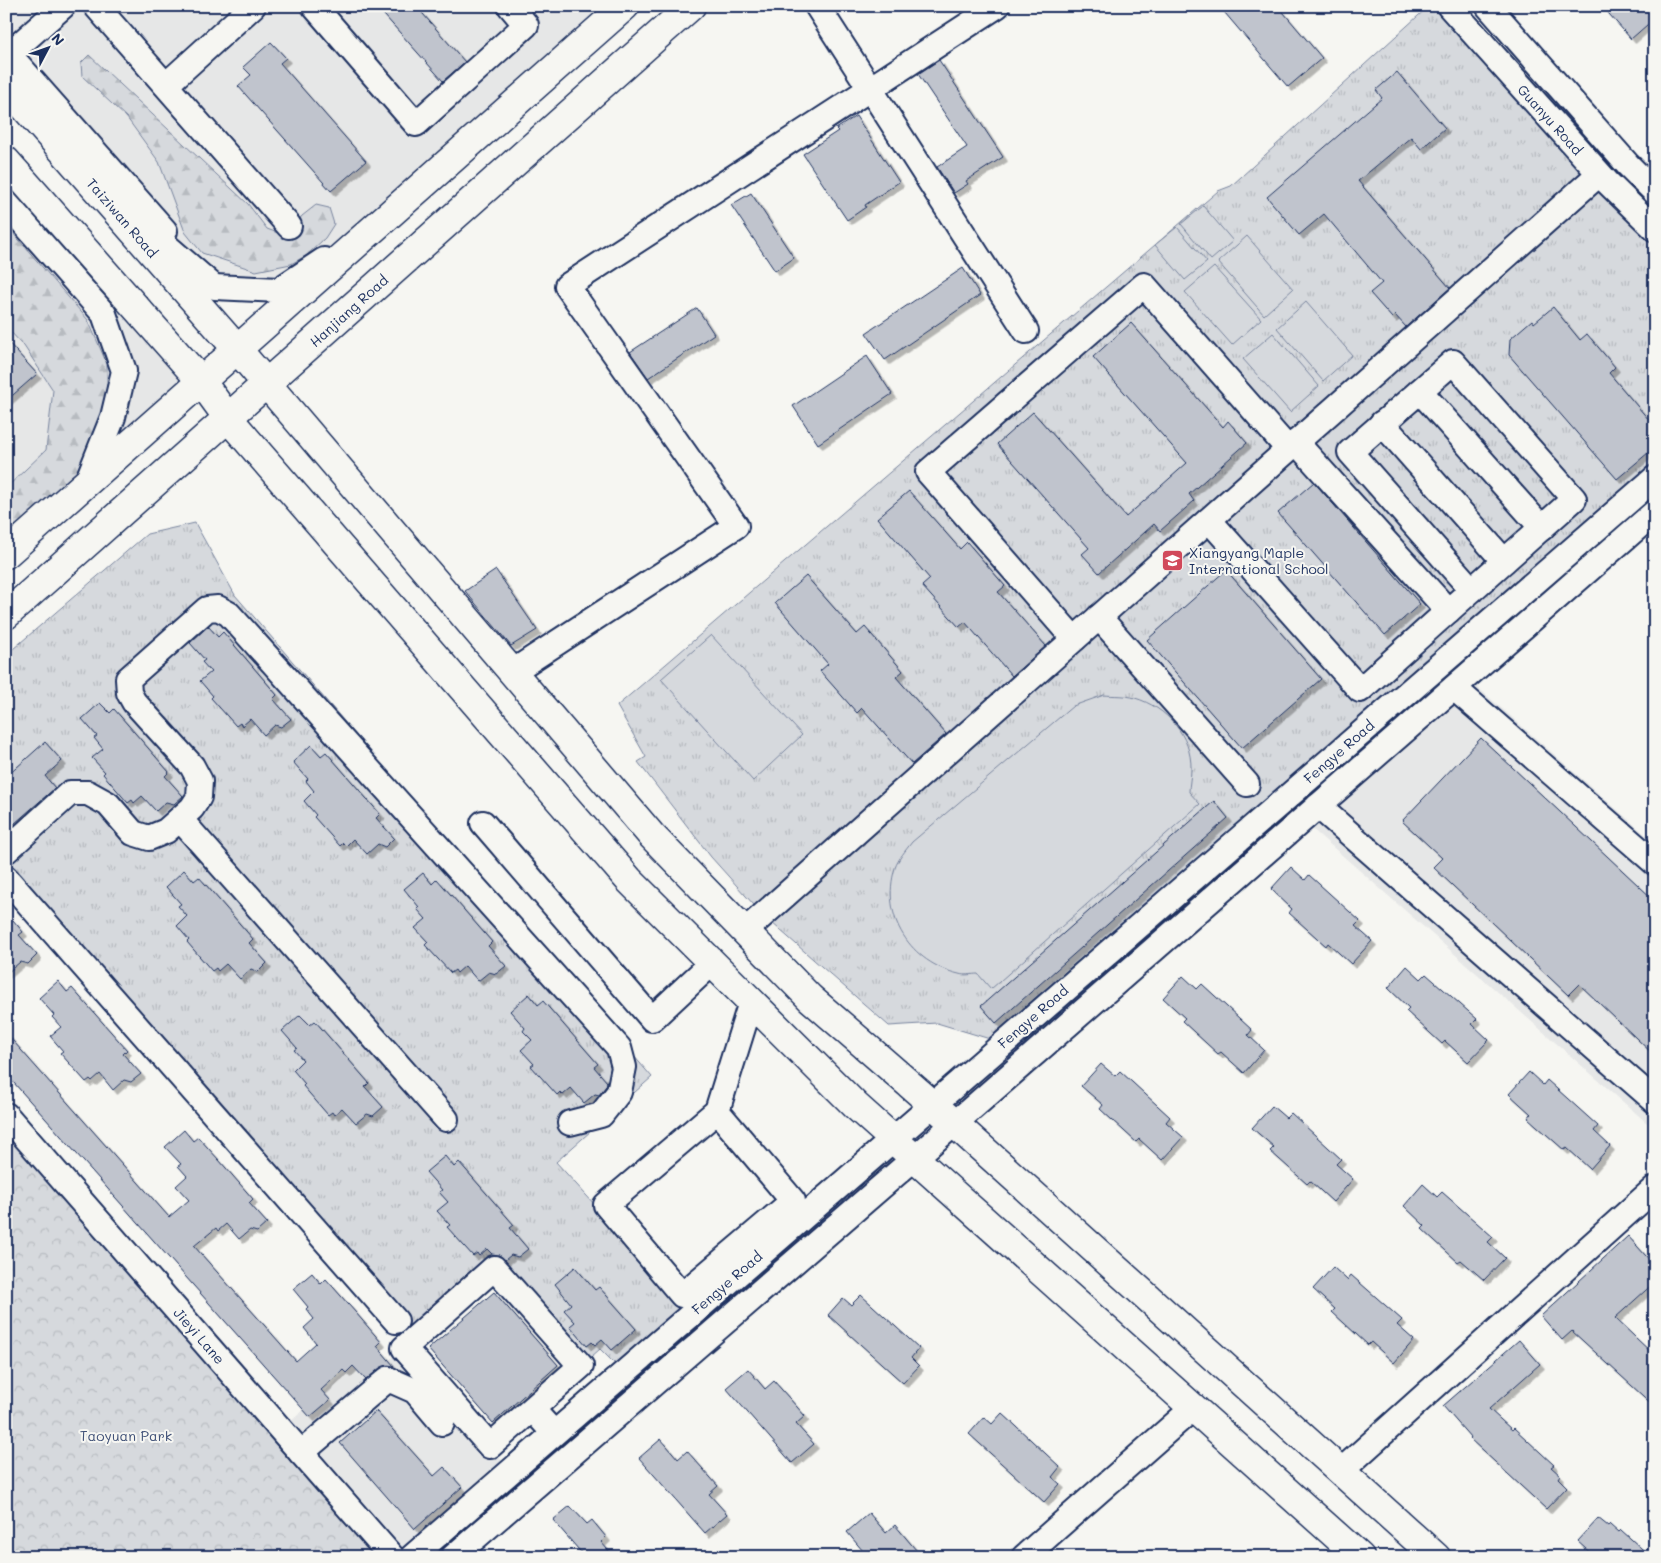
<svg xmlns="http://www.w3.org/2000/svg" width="1661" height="1563" font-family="Mali,sans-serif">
	<defs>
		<pattern id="grass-tufts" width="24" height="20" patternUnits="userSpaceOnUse" patternTransform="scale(1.25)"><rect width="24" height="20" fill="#d6d9dd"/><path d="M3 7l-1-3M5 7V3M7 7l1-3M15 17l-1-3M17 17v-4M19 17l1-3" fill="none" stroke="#b7bbc0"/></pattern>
		<pattern id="forest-firs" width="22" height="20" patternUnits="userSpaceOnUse" patternTransform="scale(1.25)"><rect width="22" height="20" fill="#d6d9dd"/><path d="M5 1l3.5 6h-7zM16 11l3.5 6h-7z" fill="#b7bbc0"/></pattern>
		<pattern id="park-crowns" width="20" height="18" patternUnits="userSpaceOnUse" patternTransform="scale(1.25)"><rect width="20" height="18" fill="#d6d9dd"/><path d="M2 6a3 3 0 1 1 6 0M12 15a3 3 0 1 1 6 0" fill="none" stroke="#b7bbc0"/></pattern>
		<filter id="shadow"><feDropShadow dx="4.5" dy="4.5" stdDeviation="0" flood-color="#0004"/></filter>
	</defs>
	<rect width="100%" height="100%" fill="#f6f6f2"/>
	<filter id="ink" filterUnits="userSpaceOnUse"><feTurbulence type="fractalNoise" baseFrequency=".02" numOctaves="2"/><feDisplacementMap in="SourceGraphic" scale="10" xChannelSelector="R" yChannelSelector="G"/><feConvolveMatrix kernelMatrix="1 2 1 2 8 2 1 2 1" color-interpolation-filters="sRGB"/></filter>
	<g filter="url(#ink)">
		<g fill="#e6e7e7">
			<path d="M 6,6 L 625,6 L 378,225 L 279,290 L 214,287 L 6,51 Z"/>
			<path d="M 6,161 L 201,381 L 6,553 Z"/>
			<path d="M 1466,677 L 1655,843 L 1655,1130 L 1302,820 Z"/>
			<path d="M 404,1348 L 511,1471 L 412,1557 L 392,1557 L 281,1430 L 353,1366 L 367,1381 L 385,1374 L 394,1366 L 389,1360 Z"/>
		</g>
		<g fill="url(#grass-tufts)" stroke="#78849e">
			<path d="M 1429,6 L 1442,6 L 1655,236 L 1655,478 L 1007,1040 L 990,1039 L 937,1023 L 889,1026 L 763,915 L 711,857 L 638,762 L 646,757 L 617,706 L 1218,191 L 1231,186 Z"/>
			<path d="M 195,523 L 235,595 L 652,1077 L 556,1162 L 686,1305 L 615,1364 L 600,1349 L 581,1366 L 494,1268 L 413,1339 L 6,879 L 6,655 L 147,534 Z"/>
		</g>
		<g fill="url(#forest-firs)" stroke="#78849e">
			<path d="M 89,55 L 248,204 L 267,229 L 286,236 L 302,216 L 316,205 L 329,208 L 334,224 L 325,238 L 307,255 L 291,264 L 256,271 L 202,253 L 185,232 L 159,162 L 127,118 L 82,76 L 81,63 Z"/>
			<path d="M 6,225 L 88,320 L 107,364 L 107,420 L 76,472 L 6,535 L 6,488 L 46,450 L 53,390 L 24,346 L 6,327 Z"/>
		</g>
		<path fill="url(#park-crowns)" stroke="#78849e" d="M 6,1115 L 392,1557 L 6,1557 Z"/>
		<g fill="#d6d9dd" stroke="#78849e">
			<path d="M 1203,206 L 1233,241 L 1211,260 L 1181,224 Z"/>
			<path d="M 1177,227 L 1207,262 L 1185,280 L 1155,245 Z"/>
			<path d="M 1247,236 L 1293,289 L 1264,315 L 1218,262 Z"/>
			<path d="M 1214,267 L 1261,319 L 1232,345 L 1185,292 Z"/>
			<path d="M 1306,302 L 1352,355 L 1323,381 L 1277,328 Z"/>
			<path d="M 1273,333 L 1319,386 L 1290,412 L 1243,359 Z"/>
			<path d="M 711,635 L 802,735 L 753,781 L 661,679 Z"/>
			<path d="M 1104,695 C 1114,696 1126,695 1135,698 C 1166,707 1192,736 1191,769 C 1191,777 1189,785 1189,792 L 1200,804 L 991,989 L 978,974 C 972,974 965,976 959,974 C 911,963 880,917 895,868 C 898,859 906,850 912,842 L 1073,706 Z"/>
		</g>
		<g fill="#c0c4cd" stroke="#1b2f5e" filter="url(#shadow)">
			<path d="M 376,6 L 416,6 L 465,62 L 443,81 Z"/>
			<path d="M 1219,6 L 1278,6 L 1322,58 L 1288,87 Z"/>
			<path d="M 1602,6 L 1645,6 L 1655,18 L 1631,39 Z"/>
			<path d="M 271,42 L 286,58 L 280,63 L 366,161 L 331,191 L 238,86 L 251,75 L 243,67 Z"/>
			<path d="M 939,60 L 1003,157 L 966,181 L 968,184 L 954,193 L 937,167 L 967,147 L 918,74 Z"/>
			<path d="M 1397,72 L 1445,128 L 1421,149 L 1411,137 L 1358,181 L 1450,288 L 1406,327 L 1395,315 L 1392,318 L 1370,293 L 1382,283 L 1324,214 L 1299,235 L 1267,197 L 1382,98 L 1376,90 Z"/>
			<path d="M 856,116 L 899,182 L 865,205 L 866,207 L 847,220 L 803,154 L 838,131 L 836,129 Z"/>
			<path d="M 751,193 L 794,258 L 775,271 L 731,205 Z"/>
			<path d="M 963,268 L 980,295 L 885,360 L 866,333 Z"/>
			<path d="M 1553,307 L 1580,340 L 1587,334 L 1615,367 L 1609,373 L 1655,427 L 1655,447 L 1617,479 L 1509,355 L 1510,339 L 1532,320 L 1534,323 Z"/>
			<path d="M 697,308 L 714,334 L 648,378 L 630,352 Z"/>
			<path d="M 1131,323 L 1223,427 L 1228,421 L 1247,443 L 1189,494 L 1194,501 L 1160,531 L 1154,524 L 1099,573 L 1082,554 L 1089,548 L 997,444 L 1033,412 L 1126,517 L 1187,463 L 1093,357 Z"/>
			<path d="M 6,340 L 37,374 L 6,401 Z"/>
			<path d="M 867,356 L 892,394 L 818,444 L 793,406 Z"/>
			<path d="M 1314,482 L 1420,604 L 1385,635 L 1278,513 Z"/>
			<path d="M 909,491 L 960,549 L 967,542 L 1005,586 L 998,592 L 1046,646 L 1012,676 L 965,622 L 959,627 L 922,586 L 930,579 L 877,518 Z"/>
			<path d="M 496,570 L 537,630 L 511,646 L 465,591 Z"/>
			<path d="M 1226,570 L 1321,679 L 1242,748 L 1147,640 Z"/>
			<path d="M 806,576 L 857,634 L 865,627 L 903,671 L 896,677 L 946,734 L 912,764 L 862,708 L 857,713 L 820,671 L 828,664 L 775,603 Z"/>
			<path d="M 208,626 L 218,637 L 223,632 L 277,695 L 273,699 L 291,719 L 281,727 L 275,725 L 264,735 L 250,719 L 242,726 L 240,723 L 236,726 L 211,698 L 213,696 L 200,681 L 211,672 L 202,662 L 205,660 L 190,643 Z"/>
			<path d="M 100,703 L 110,713 L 114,709 L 169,772 L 165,776 L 183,796 L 174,804 L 166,802 L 156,811 L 142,796 L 134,803 L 132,800 L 128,803 L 103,774 L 105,772 L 92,758 L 103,749 L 94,738 L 97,736 L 82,719 Z"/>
			<path d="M 1481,738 L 1655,901 L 1655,1056 L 1579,984 L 1568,995 L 1433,867 L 1442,858 L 1402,821 Z"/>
			<path d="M 45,742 L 62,761 L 45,776 L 55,788 L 6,831 L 6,777 Z"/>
			<path d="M 311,745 L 321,756 L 326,752 L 380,814 L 376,818 L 394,838 L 385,847 L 378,844 L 367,854 L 353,839 L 346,846 L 343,843 L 340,846 L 314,817 L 316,815 L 304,801 L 314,791 L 306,781 L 308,779 L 293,762 Z"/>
			<path d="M 1214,801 L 1228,818 L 996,1023 L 981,1006 Z"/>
			<path d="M 1291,867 L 1305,880 L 1309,875 L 1360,921 L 1355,926 L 1372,941 L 1351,964 L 1328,943 L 1326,946 L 1289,913 L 1292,909 L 1271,889 Z"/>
			<path d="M 184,870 L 194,881 L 199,877 L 253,939 L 249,943 L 267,963 L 258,972 L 251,969 L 240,979 L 226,964 L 218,971 L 216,968 L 212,971 L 187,942 L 189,940 L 177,926 L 187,916 L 178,906 L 181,904 L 166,887 Z"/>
			<path d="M 423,873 L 432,884 L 437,879 L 492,942 L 488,946 L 506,966 L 496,974 L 489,972 L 478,981 L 465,966 L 457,973 L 455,970 L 451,973 L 425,945 L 428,942 L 415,928 L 426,919 L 417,909 L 419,907 L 404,889 Z"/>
			<path d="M 13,920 L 23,932 L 19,935 L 37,955 L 28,964 L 20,962 L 6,974 L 6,921 L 9,924 Z"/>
			<path d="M 1407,966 L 1421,979 L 1426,974 L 1477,1019 L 1472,1024 L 1489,1040 L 1468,1062 L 1445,1041 L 1442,1044 L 1406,1011 L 1409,1008 L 1388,988 Z"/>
			<path d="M 1183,976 L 1197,989 L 1202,984 L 1252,1030 L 1248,1035 L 1264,1050 L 1244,1073 L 1221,1052 L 1218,1054 L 1182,1021 L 1185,1018 L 1163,998 Z"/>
			<path d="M 58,981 L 67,992 L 72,988 L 127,1050 L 123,1054 L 141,1074 L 131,1082 L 124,1080 L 113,1090 L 100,1074 L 92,1081 L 90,1079 L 86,1082 L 60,1053 L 63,1051 L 50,1036 L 61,1027 L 52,1017 L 54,1015 L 39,998 Z"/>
			<path d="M 529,994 L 538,1005 L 543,1001 L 598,1064 L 594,1067 L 607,1082 L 606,1086 L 599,1095 L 595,1094 L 584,1103 L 571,1088 L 563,1095 L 560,1092 L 557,1095 L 531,1066 L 534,1064 L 521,1050 L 532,1040 L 523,1031 L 525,1028 L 510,1011 Z"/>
			<path d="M 300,1015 L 310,1025 L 315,1021 L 369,1083 L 365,1087 L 383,1107 L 373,1116 L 367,1114 L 356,1123 L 342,1108 L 334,1115 L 332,1112 L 328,1115 L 303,1086 L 305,1084 L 293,1070 L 303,1060 L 294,1050 L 297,1048 L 282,1031 Z"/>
			<path d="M 6,1033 L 169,1217 L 189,1200 L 176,1186 L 187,1176 L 178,1166 L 181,1164 L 165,1147 L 184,1130 L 193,1141 L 198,1137 L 219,1160 L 253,1199 L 249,1203 L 267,1223 L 257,1232 L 250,1230 L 239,1239 L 226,1224 L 218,1231 L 216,1228 L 194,1246 L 296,1361 L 316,1343 L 304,1328 L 314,1319 L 306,1309 L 308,1307 L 293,1289 L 312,1273 L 321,1284 L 326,1279 L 356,1313 L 381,1342 L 377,1346 L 394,1366 L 386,1366 L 380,1368 L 366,1380 L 353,1366 L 346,1373 L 343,1370 L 321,1390 L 330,1400 L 310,1417 L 6,1074 Z"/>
			<path d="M 1101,1064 L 1115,1076 L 1120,1071 L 1170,1117 L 1166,1122 L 1183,1137 L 1162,1160 L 1139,1139 L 1136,1142 L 1100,1109 L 1103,1105 L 1081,1086 Z"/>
			<path d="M 1529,1072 L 1543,1085 L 1547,1080 L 1598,1126 L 1594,1131 L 1610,1146 L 1590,1169 L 1567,1148 L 1564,1150 L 1528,1118 L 1531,1114 L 1509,1094 Z"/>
			<path d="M 1272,1106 L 1286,1118 L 1291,1113 L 1341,1159 L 1336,1164 L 1353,1179 L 1333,1202 L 1310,1181 L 1307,1184 L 1270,1151 L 1274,1147 L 1252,1128 Z"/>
			<path d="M 445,1156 L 454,1167 L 459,1162 L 514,1225 L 510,1228 L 528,1249 L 518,1257 L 511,1255 L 505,1260 L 499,1255 L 492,1254 L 487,1249 L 479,1256 L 477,1253 L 473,1256 L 447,1227 L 450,1225 L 437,1211 L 448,1202 L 439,1192 L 442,1190 L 426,1172 Z"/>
			<path d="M 1423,1184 L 1437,1197 L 1442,1192 L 1493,1237 L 1488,1242 L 1505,1258 L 1484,1280 L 1461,1260 L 1458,1262 L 1422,1229 L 1425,1226 L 1404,1206 Z"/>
			<path d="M 1628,1236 L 1655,1266 L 1655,1282 L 1615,1318 L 1655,1356 L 1655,1407 L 1572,1331 L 1562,1340 L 1541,1316 Z"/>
			<path d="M 575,1267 L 595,1290 L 599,1287 L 636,1329 L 612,1350 L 602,1339 L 595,1345 L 592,1342 L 587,1346 L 570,1326 L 575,1322 L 564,1310 L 571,1304 L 555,1284 Z"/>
			<path d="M 1333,1267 L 1347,1280 L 1351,1275 L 1402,1320 L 1397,1325 L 1414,1340 L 1394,1363 L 1371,1342 L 1368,1345 L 1332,1312 L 1335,1309 L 1313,1289 Z"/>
			<path d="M 494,1292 L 558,1365 L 493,1423 L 428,1349 Z"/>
			<path d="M 861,1295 L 919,1348 L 911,1358 L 919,1366 L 903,1383 L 828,1315 L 843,1298 L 851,1305 Z"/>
			<path d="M 1519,1340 L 1540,1364 L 1489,1409 L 1512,1430 L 1514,1428 L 1554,1465 L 1551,1467 L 1560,1475 L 1558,1478 L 1567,1487 L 1546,1509 L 1470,1439 L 1471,1438 L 1443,1406 Z"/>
			<path d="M 748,1369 L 765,1389 L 774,1381 L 805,1416 L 796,1424 L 814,1444 L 792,1463 L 726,1388 Z"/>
			<path d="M 376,1411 L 434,1476 L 444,1467 L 462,1487 L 415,1529 L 340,1443 Z"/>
			<path d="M 1002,1413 L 1060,1467 L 1052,1477 L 1060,1484 L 1044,1502 L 969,1434 L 984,1417 L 992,1424 Z"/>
			<path d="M 661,1439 L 678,1459 L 687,1451 L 718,1486 L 709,1494 L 727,1514 L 705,1533 L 639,1458 Z"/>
			<path d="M 570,1506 L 587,1524 L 592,1520 L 606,1537 L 601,1542 L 614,1557 L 585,1557 L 553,1520 Z"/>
			<path d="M 869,1513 L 886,1533 L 895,1525 L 922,1557 L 868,1557 L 847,1532 Z"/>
			<path d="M 1598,1518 L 1608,1526 L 1610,1524 L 1619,1532 L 1621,1530 L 1651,1557 L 1595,1557 L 1577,1541 Z"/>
		</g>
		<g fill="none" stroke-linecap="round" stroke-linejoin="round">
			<defs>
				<g id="minor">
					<path d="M 96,6 L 289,226"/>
					<path d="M 314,6 L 416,124 L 526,25 L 510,6"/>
					<path d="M 817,6 L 1026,331"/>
					<path d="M 1449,6 L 1607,182 L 1655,229"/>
					<path d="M 1488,6 L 1628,165 L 1655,192"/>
					<path d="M 6,51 L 165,231"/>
					<path d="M 9,54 L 63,6"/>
					<path d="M 166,85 L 253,6"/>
					<path d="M 6,203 L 104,314 L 124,371 L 113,417 L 87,482"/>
					<path d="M 140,223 L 214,287 L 279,290 L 324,260"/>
					<path d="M 1420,391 L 1542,528"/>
					<path d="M 1382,423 L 1504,561"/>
					<path d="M 1296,442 L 1448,611"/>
					<path d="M 1209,520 L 1360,690 C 1431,626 1503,562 1574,499 L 1453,362 L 1350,452 L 1472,590"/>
					<path d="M 1099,617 L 1247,784"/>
					<path d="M 1074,639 L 928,472 L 1144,285 L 1288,449"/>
					<path d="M 512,672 L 736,526 L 567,286 L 997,6"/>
					<path d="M 1454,688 L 1655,863"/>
					<path d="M 1318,806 L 1655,1101"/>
					<path d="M 180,819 L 446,1119"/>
					<path d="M 483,823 L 652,1019 L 712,963"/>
					<path d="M 6,851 L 70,793 L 88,793 L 108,804 L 133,833 L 149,838 L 166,831 L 192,808 L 199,797 L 200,781 L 192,766 L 134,702 L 129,693 L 128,679 L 207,609 L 218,608 L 229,614 L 619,1048 L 624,1067 L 619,1092 L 601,1115 L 570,1123"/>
					<path d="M 6,878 L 396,1321"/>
					<path d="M 745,931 L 1599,174"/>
					<path d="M 717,1111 L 793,1201 L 682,1295 L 606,1205 L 717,1111 L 751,1002"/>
					<path d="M 6,1115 L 392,1557"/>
					<path d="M 532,1409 L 490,1446 L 404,1348 L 494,1268 L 581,1366 L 532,1409 L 554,1433"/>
					<path d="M 301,1453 L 388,1379 L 415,1391 L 442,1423"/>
					<path d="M 1341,1471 L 1655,1188"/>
					<path d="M 412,1557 L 1655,478"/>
					<path d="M 453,1557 L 954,1124 L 1655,512"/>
					<path d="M 1024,1557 L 1192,1409"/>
				</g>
				<g id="major">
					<path d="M 6,86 L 237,349 L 652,836 L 810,998 L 946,1116 L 1436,1557"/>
					<path d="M 6,161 L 201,381 L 228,418 L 629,880 L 856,1106 L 1360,1557"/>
					<path d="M 6,554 L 625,6"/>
					<path d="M 6,615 L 691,6"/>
				</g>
			</defs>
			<use href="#minor" stroke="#1b2f5e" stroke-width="28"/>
			<use href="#major" stroke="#1b2f5e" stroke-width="31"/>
			<use href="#minor" stroke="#f6f6f2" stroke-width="24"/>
			<use href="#major" stroke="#f6f6f2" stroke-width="28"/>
		</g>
	</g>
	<defs>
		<symbol id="school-square" viewBox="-11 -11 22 22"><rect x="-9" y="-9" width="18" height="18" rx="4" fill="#d1495b" stroke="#f6f6f2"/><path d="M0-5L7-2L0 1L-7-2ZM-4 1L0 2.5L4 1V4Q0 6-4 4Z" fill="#fff"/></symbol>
	</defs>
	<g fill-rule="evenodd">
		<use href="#school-square" x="1160" y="548" width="25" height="25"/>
	</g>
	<g text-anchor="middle" stroke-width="4" stroke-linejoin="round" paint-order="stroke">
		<g font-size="14" fill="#1b2f5e" stroke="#f6f6f2">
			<text transform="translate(1550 120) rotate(48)" y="5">Guanyu Road</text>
			<text transform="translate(122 218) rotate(49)" y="5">Taiziwan Road</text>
			<text transform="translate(349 311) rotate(-42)" y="5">Hanjiang Road</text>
			<text transform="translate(1339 752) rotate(-41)" y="5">Fengye Road</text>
			<text transform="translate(1033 1017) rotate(-41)" y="5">Fengye Road</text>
			<text transform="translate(727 1283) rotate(-41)" y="5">Fengye Road</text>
			<text transform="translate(199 1336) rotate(49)" y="5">Jieyi Lane</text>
		</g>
		<g font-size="14" fill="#1b2f5e" stroke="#f6f6f2" text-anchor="start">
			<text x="1189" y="558">Xiangyang Maple<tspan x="1189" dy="16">International School</tspan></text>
		</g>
		<g font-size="14" fill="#405177" stroke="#f6f6f2">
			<text x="126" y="1441">Taoyuan Park</text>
		</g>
	</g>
	<rect width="1661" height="1563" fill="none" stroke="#f6f6f2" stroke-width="25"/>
	<rect x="12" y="12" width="1636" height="1538" fill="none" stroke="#1b2f5e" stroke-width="2" filter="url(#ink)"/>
	<g transform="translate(48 48) rotate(49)" stroke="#f6f6f2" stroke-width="4" paint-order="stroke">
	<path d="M0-4L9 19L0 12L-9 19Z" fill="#1b2f5e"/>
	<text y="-8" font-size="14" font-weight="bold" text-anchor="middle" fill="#1b2f5e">N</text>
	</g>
</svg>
